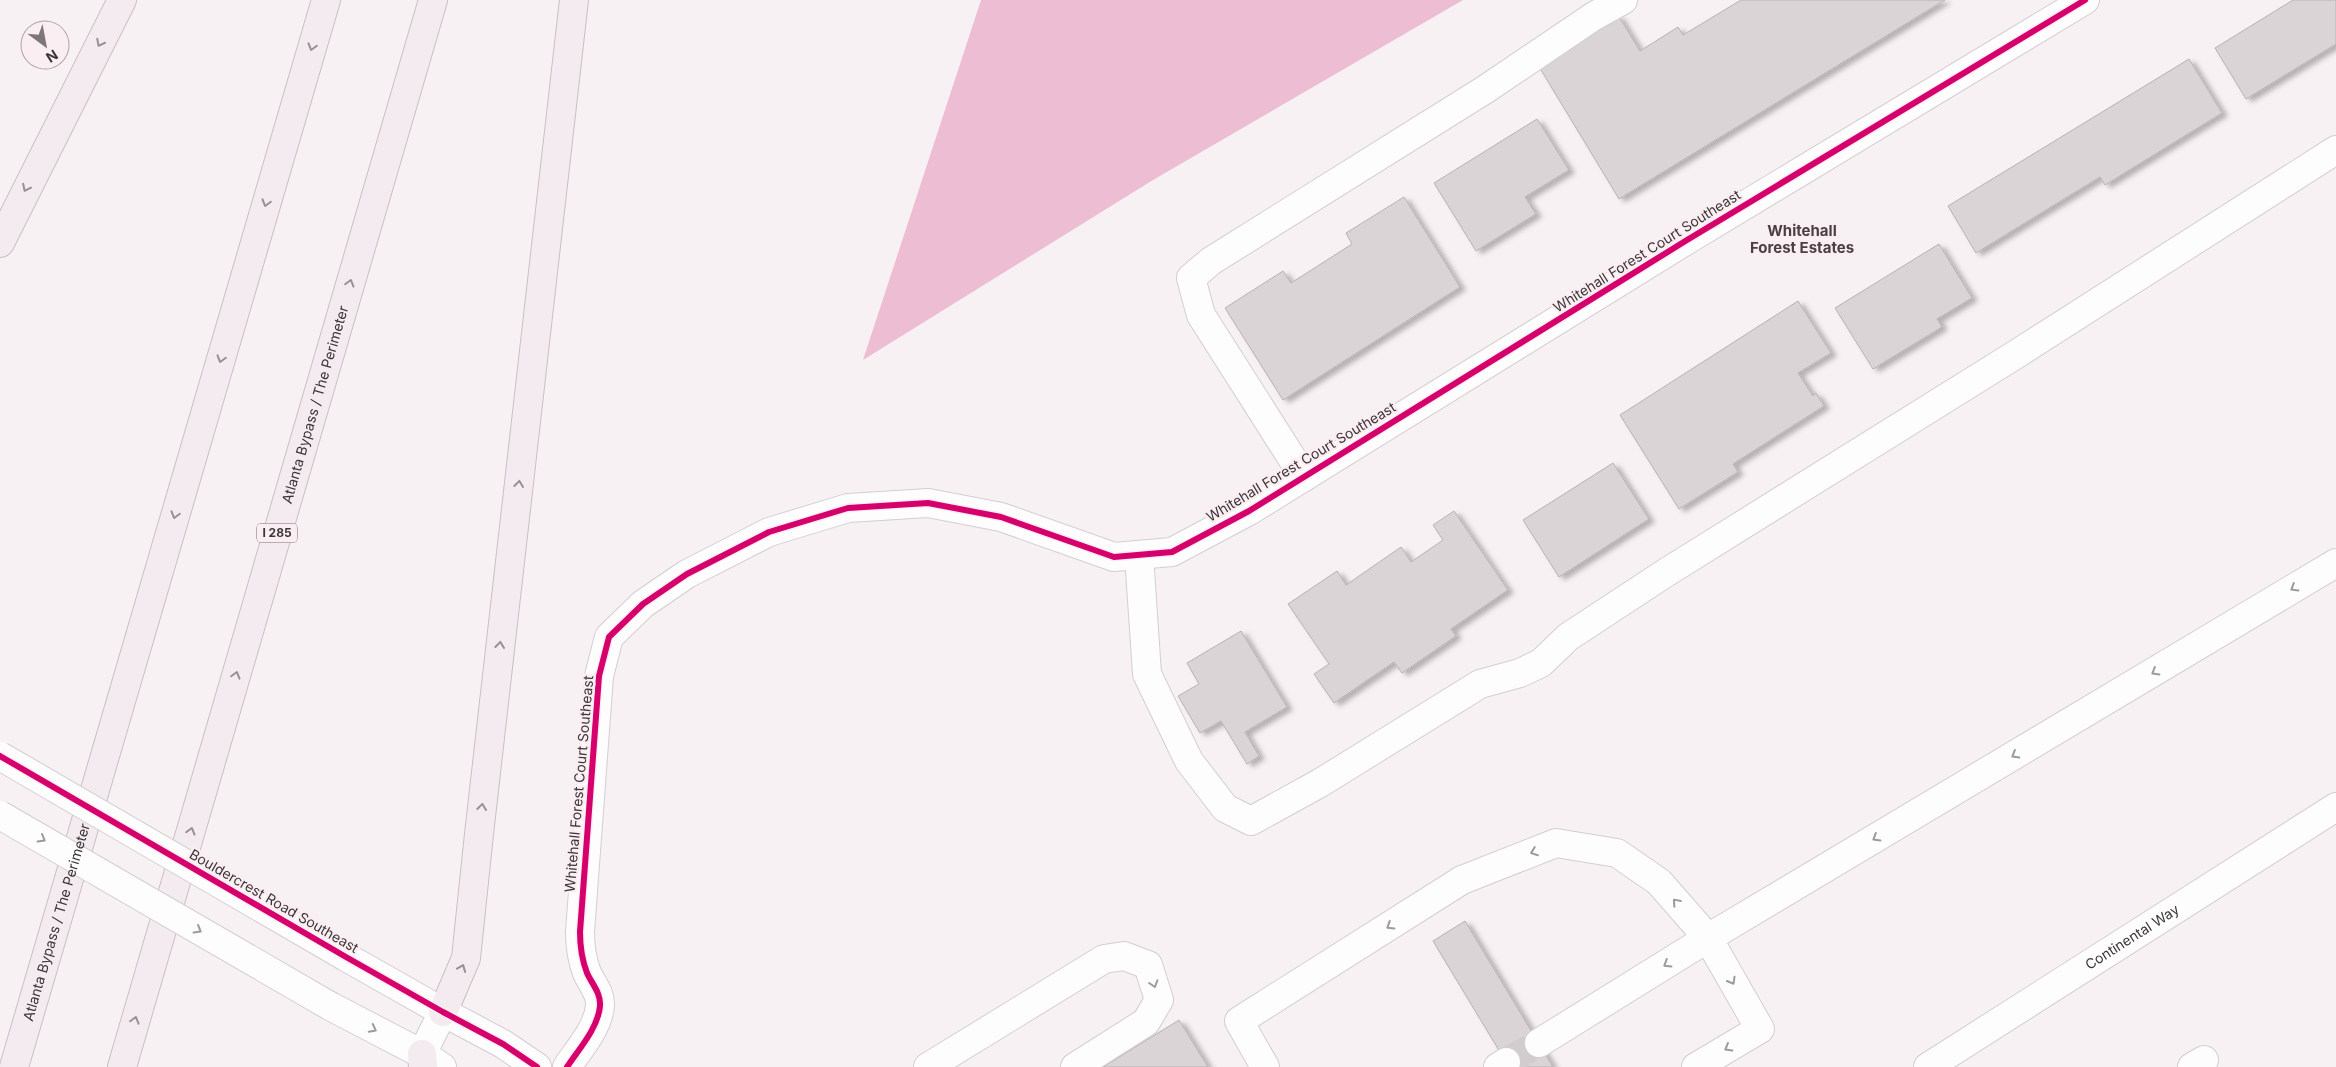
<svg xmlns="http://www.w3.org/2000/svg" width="2336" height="1067" font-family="Inter,sans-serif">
	<defs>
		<filter id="shadow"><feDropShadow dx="5.5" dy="3" stdDeviation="2.5" flood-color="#0004"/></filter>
	</defs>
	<rect width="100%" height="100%" fill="#f8f1f4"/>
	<path fill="#ecbdd3" d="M 981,0 L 1463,0 L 1153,180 L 863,360 Z"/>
	<g fill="#dad4d6" stroke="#b7b2b4" filter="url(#shadow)">
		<path d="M 1741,0 L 1945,0 L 1619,199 L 1538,65 L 1618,15 L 1640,51 L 1678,27 L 1683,35 Z"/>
		<path d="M 2293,0 L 2336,0 L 2336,44 L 2246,99 L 2215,48 Z"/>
		<path d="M 2189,59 L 2222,113 L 2105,185 L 2100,177 L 1976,253 L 1948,206 Z"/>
		<path d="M 1537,119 L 1569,170 L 1525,197 L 1536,214 L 1476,251 L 1434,183 Z"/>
		<path d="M 1404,197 L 1460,287 L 1283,400 L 1225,308 L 1283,271 L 1291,283 L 1352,244 L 1346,233 Z"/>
		<path d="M 1939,244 L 1972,298 L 1937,319 L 1942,327 L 1873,369 L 1835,308 Z"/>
		<path d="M 1798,301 L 1831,353 L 1798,373 L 1813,396 L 1816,393 L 1824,406 L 1733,464 L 1738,472 L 1679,509 L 1620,415 Z"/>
		<path d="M 1613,463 L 1649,519 L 1559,577 L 1523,520 Z"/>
		<path d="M 1454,511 L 1508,590 L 1451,629 L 1456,636 L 1402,673 L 1394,662 L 1334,703 L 1314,674 L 1329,664 L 1288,604 L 1337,571 L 1346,585 L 1401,547 L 1411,562 L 1443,540 L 1433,525 Z"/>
		<path d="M 1241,631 L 1287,707 L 1245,732 L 1259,756 L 1247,764 L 1221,721 L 1200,733 L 1178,696 L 1199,684 L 1187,663 Z"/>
		<path d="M 1465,921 L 1553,1067 L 1509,1067 L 1433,941 Z"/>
		<path d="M 1179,1020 L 1208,1067 L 1103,1067 Z"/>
	</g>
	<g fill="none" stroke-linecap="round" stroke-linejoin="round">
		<path stroke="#d2ccce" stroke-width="28" stroke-dasharray="28 14" stroke-linecap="butt" d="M 1506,1062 L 1539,1043"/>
		<defs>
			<g id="minor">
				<path d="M 1304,477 L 1201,315 L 1191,278 L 1211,261 L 1486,89 L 1594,16 L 1623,0"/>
				<path d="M 1139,555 L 1147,674 L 1189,761 L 1225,808 L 1251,821 L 1320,783 L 1480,684 L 1520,673 L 1541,663 L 1568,637 L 1667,572 L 2015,355 L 2336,150"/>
				<path d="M 346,957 L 443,1012 L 503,1044 L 537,1067"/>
				<path d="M 330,1006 L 422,1054 L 442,1067"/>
				<path d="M 1539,1043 L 1708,938 L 2336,563"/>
				<path d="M 422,1054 L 443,1012"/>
				<path d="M 567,1067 C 579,1049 598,1028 600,1006 C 601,993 592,984 587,973 C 582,960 580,946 580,932 L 599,676 L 609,637 L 643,604 L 687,574 L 769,532 L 848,508 L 928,503 L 1001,517 L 1114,557 L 1172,552 L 1249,511 L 1687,240 L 2085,0"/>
				<path d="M 928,1067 L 1104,959 L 1124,956 L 1148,965 L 1159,1000 L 1146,1022 L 1075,1067"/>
				<path d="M 1265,1067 L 1239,1021 L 1462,880 L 1556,843 L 1617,853 L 1659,882 L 1708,938 L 1760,1029 L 1696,1067"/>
				<path d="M 1498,1067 L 1506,1062"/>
				<path id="s1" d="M 1928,1067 L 2336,807"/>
				<path d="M 2192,1067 L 2204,1060"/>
			</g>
			<g id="highway">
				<path d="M 0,243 L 122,0"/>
				<path d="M 443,1012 L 466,958 L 479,834 L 574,0"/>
				<path d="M 422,1054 L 423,1067"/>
				<path id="s2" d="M 14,1067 L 326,0"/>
				<path id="s3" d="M 122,1067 L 433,0"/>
			</g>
		</defs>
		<use href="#minor" stroke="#d3ced0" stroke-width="30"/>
		<use href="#highway" stroke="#cabfc4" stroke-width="30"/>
		<use href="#minor" stroke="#fefdfd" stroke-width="28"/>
		<use href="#highway" stroke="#f3ebef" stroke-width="28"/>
		<defs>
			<g id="minor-bridge">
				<path d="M 0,756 L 346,957"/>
				<path d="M 0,815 L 330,1006"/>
			</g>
		</defs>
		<use href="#minor-bridge" stroke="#d3ced0" stroke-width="30" stroke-linecap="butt"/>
		<use href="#minor-bridge" stroke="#fefdfd" stroke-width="28"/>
		<defs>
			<g id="cycleway">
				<path d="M 0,756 L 346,957 L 443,1012 L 503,1044 L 537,1067"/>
				<path d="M 567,1067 C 579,1049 598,1028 600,1006 C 601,993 592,984 587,973 C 582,960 580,946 580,932 L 599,676 L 609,637 L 643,604 L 687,574 L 769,532 L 848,508 L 928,503 L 1001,517 L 1114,557 L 1172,552 L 1249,511 L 1687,240 L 2085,0"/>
			</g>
		</defs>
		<use href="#cycleway" stroke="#fbeef3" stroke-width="9"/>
		<use href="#cycleway" stroke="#d6006c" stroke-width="6"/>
	</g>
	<defs><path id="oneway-chevron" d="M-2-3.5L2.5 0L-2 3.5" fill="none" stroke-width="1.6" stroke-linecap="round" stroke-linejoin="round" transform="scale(1.25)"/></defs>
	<g stroke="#979094">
		<use href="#oneway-chevron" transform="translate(100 43) rotate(117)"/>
		<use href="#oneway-chevron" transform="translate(312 47) rotate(106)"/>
		<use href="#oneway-chevron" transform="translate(26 188) rotate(116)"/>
		<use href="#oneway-chevron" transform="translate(266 203) rotate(106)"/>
		<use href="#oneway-chevron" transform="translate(350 283) rotate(-74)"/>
		<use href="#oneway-chevron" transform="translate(221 359) rotate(106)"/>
		<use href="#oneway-chevron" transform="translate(519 484) rotate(-83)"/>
		<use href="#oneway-chevron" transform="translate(175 515) rotate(106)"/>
		<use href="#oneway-chevron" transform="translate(500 645) rotate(-83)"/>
		<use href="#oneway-chevron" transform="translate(236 675) rotate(-74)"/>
		<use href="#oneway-chevron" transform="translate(482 807) rotate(-83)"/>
		<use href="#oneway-chevron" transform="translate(191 831) rotate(-74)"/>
		<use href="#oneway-chevron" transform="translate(462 968) rotate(-68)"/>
		<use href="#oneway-chevron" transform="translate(135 1020) rotate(-74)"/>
	</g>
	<g stroke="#9c9a9a">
		<use href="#oneway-chevron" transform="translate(2294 588) rotate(149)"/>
		<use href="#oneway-chevron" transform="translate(2155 672) rotate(149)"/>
		<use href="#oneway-chevron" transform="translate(2015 755) rotate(149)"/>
		<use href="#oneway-chevron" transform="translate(1876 838) rotate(149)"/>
		<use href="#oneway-chevron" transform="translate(42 839) rotate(30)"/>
		<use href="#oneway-chevron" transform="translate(1534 852) rotate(159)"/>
		<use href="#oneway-chevron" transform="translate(1676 902) rotate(-131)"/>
		<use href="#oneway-chevron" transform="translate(1390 926) rotate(148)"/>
		<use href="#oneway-chevron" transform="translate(198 930) rotate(30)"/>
		<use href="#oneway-chevron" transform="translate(1667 964) rotate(148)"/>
		<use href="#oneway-chevron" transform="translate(1732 981) rotate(60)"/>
		<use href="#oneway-chevron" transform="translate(1154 984) rotate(72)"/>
		<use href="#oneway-chevron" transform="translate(373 1029) rotate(27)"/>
		<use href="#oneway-chevron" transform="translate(1728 1048) rotate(150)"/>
	</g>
	<g text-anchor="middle" stroke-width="5" stroke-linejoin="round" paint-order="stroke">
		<rect fill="#fbeef3" stroke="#756d70" stroke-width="1" x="257" y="523.5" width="40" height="19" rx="4"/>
		<g font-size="12" font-weight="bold" fill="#3b3638">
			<text x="277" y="537">I 285</text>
		</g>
		<g font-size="14" fill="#3b3638" stroke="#fbeef3">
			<text transform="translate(1647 251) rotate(-32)" y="5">Whitehall Forest Court Southeast</text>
			<text dy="5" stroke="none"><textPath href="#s3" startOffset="690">Atlanta Bypass / The Perimeter</textPath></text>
			<text transform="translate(1301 462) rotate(-31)" y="5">Whitehall Forest Court Southeast</text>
			<text transform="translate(579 784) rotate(-85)" y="5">Whitehall Forest Court Southeast</text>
			<text transform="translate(274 901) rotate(30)" y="5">Bouldercrest Road Southeast</text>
			<text dy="5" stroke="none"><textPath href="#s2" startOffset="151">Atlanta Bypass / The Perimeter</textPath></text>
			<text dy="5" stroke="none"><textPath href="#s1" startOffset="242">Continental Way</textPath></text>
		</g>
		<g font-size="15" font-weight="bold" fill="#4a4044" stroke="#fbeef3">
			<text x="1802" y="236">Whitehall<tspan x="1802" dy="17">Forest Estates</tspan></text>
		</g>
	</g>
	<g transform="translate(45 45) rotate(148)"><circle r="24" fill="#fbeef3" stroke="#aea4a8"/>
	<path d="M0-4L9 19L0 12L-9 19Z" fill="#7d777a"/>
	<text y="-8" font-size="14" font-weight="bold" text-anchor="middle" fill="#3b3638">N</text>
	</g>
</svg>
